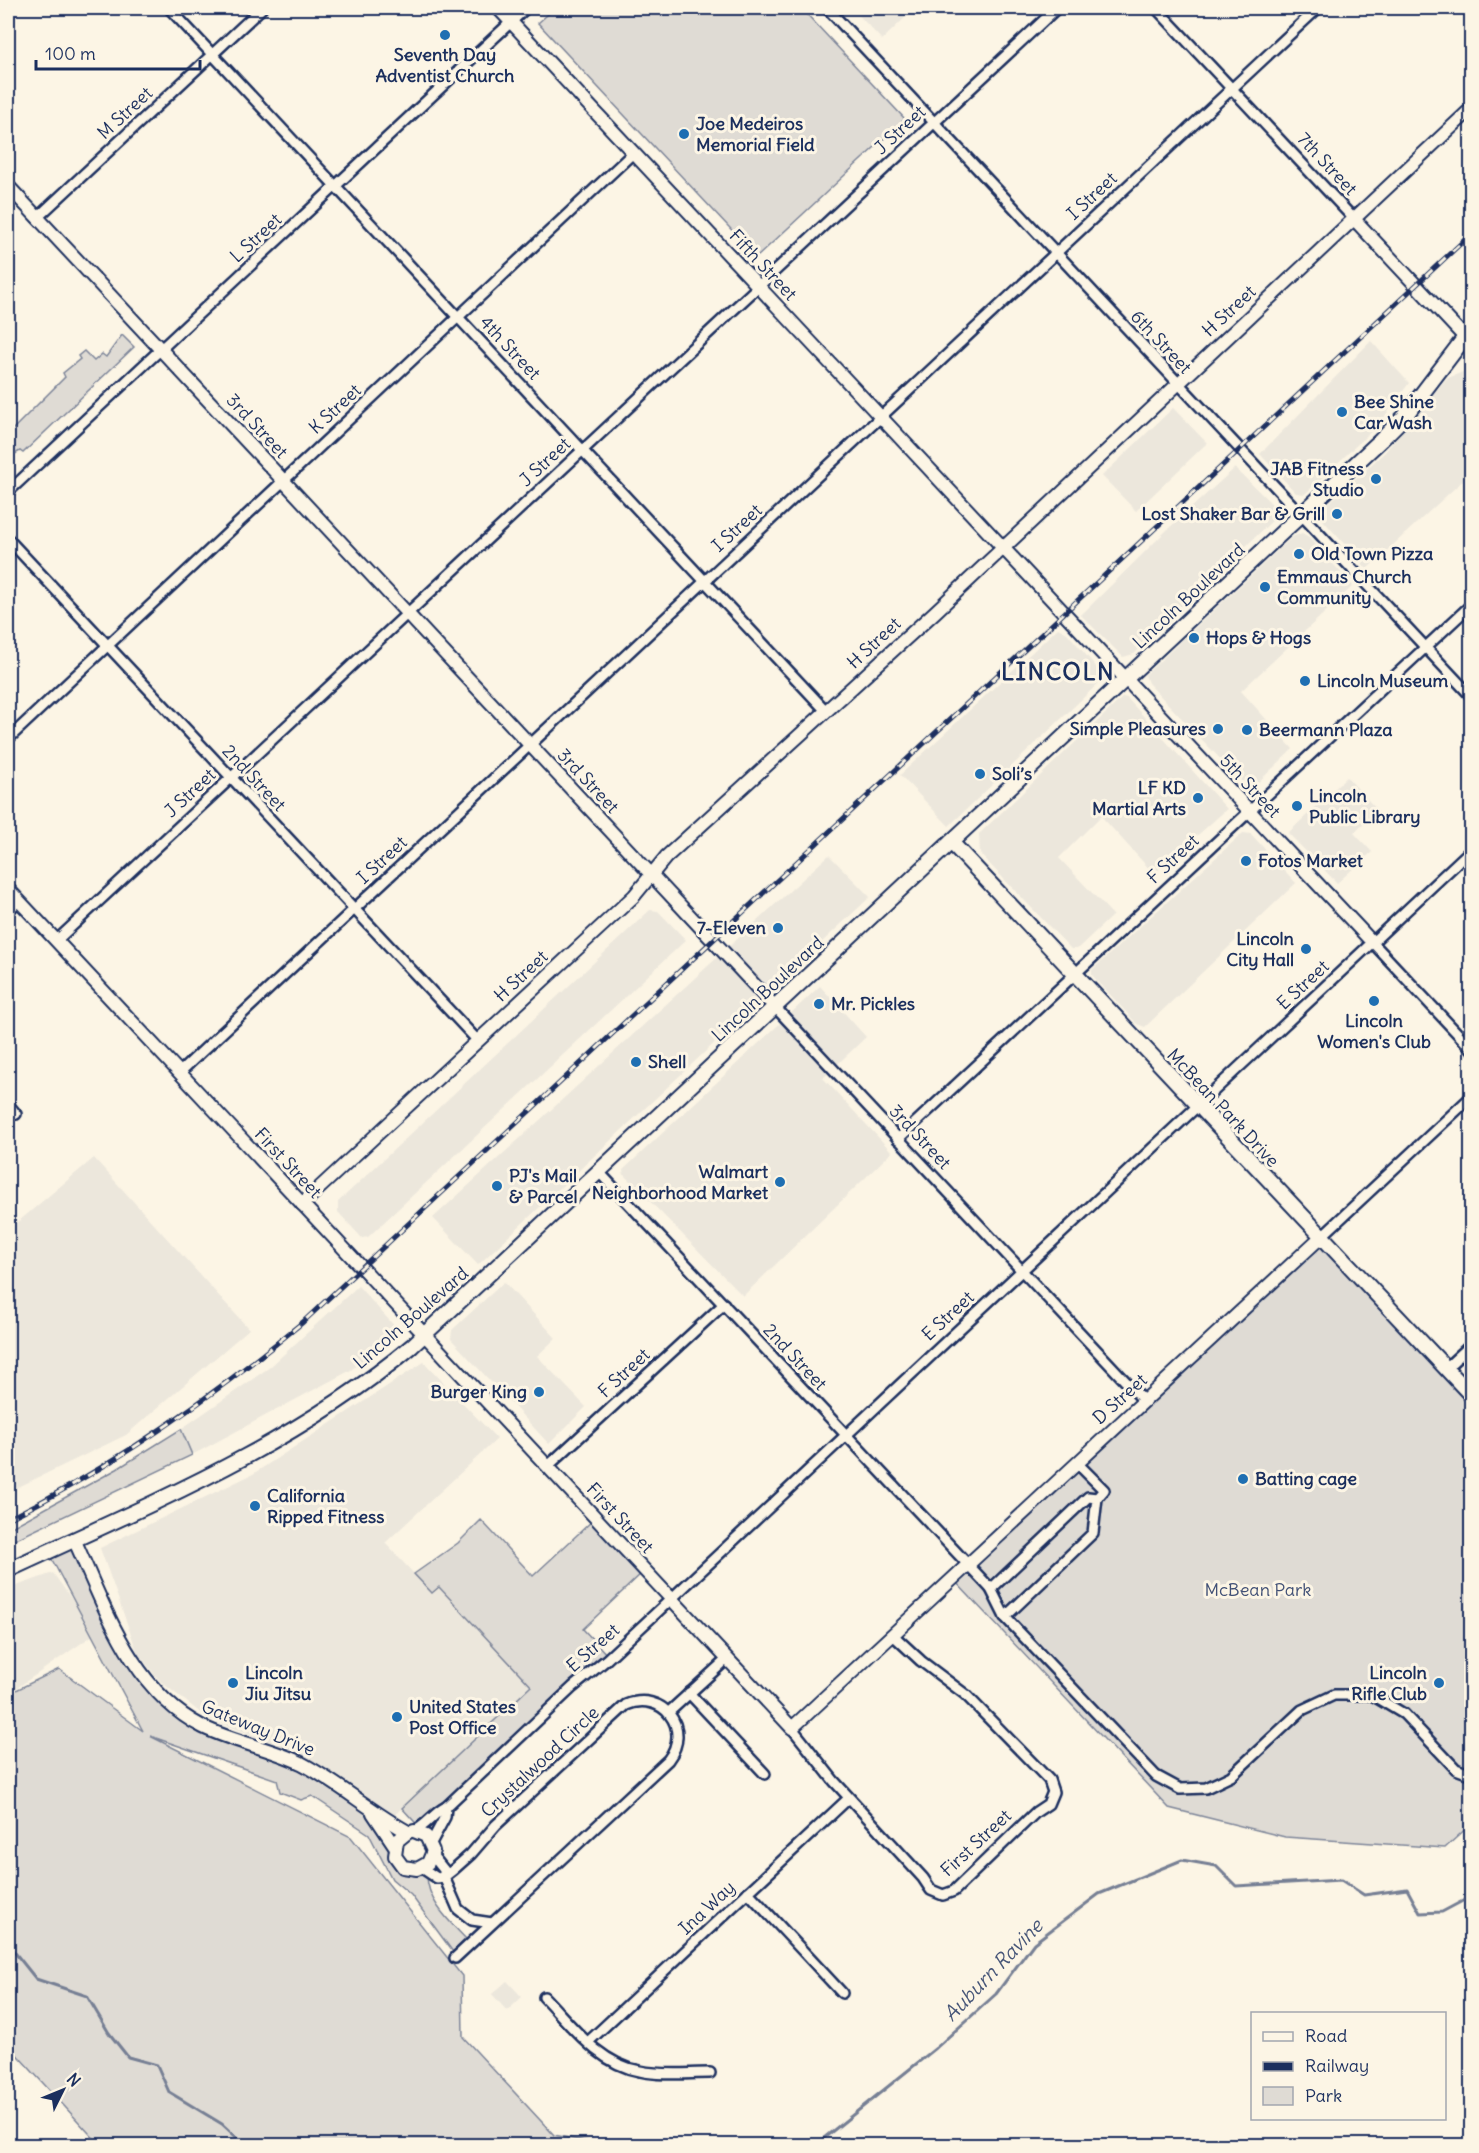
<svg xmlns="http://www.w3.org/2000/svg" width="1479" height="2153" font-family="Delius,sans-serif">
	<rect width="100%" height="100%" fill="#fcf5e5"/>
	<filter id="ink" filterUnits="userSpaceOnUse"><feTurbulence type="fractalNoise" baseFrequency=".0167" numOctaves="2"/><feDisplacementMap in="SourceGraphic" scale="12" xChannelSelector="R" yChannelSelector="G"/><feConvolveMatrix kernelMatrix="1 2 1 2 8 2 1 2 1" color-interpolation-filters="sRGB"/></filter>
	<g filter="url(#ink)">
		<g fill="#ece7dc">
			<path d="M 852,8 L 915,8 L 882,40 Z"/>
			<path d="M 1371,341 L 1409,383 L 1380,423 L 1305,494 L 1296,493 L 1260,454 Z"/>
			<path d="M 1465,371 L 1471,373 L 1471,473 L 1367,569 L 1321,518 L 1320,511 L 1385,452 L 1446,379 Z"/>
			<path d="M 1173,408 L 1207,443 L 1136,511 L 1102,476 Z"/>
			<path d="M 1235,468 L 1275,507 L 1278,513 L 1275,518 L 1134,654 L 1123,657 L 1081,615 L 1169,528 Z"/>
			<path d="M 1302,533 L 1309,537 L 1353,586 L 1241,691 L 1293,749 L 1250,790 L 1148,683 L 1145,675 L 1292,537 Z"/>
			<path d="M 1058,628 L 1067,633 L 1105,677 L 949,826 L 900,775 Z"/>
			<path d="M 1123,697 L 1127,698 L 1227,809 L 1154,874 L 1101,816 L 1059,858 L 1113,915 L 1077,949 L 1071,949 L 980,854 L 979,834 Z"/>
			<path d="M 1347,777 L 1378,811 L 1354,833 L 1372,852 L 1337,883 L 1288,833 Z"/>
			<path d="M 1243,833 L 1251,834 L 1296,883 L 1145,1027 L 1137,1024 L 1092,975 L 1092,970 Z"/>
			<path d="M 829,855 L 870,897 L 478,1265 L 433,1218 Z"/>
			<path d="M 650,910 L 658,911 L 686,940 L 368,1237 L 362,1238 L 338,1212 L 338,1202 Z"/>
			<path d="M 820,986 L 866,1037 L 823,1078 L 892,1152 L 743,1296 L 624,1175 L 623,1170 Z"/>
			<path d="M 94,1158 L 249,1329 L 126,1435 L 8,1492 L 8,1221 L 13,1226 Z"/>
			<path d="M 504,1282 L 556,1338 L 537,1356 L 586,1407 L 549,1444 L 451,1339 L 452,1330 Z"/>
			<path d="M 358,1286 L 399,1331 L 351,1370 L 192,1455 L 181,1429 L 270,1367 Z"/>
			<path d="M 424,1362 L 497,1439 L 385,1543 L 432,1593 L 439,1587 L 532,1686 L 387,1822 L 346,1788 L 274,1743 L 207,1718 L 160,1681 L 138,1654 L 100,1548 L 253,1474 Z"/>
			<path d="M 53,1573 L 96,1633 L 8,1694 L 8,1589 Z"/>
			<path d="M 507,1981 L 522,1997 L 507,2011 L 492,1994 Z"/>
		</g>
		<g fill="#dfdbd4" stroke="#7d8599" stroke-width="1.5">
			<path d="M 555,8 L 801,8 L 905,119 L 757,257 L 538,23 Z"/>
			<path d="M 122,335 L 134,347 L 23,453 L 20,451 L 8,458 L 8,434 L 65,377 L 63,373 L 80,359 L 78,356 L 84,351 L 94,361 L 102,354 L 106,357 Z"/>
			<path d="M 1320,1242 L 1471,1406 L 1471,1824 L 1445,1848 L 1285,1837 L 1169,1808 L 955,1581 Z"/>
			<path d="M 181,1429 L 192,1455 L 8,1543 L 8,1529 L 117,1469 Z"/>
			<path d="M 481,1520 L 533,1576 L 593,1520 L 643,1572 L 583,1629 L 608,1656 L 449,1802 L 424,1832 L 402,1808 L 531,1686 L 439,1587 L 432,1593 L 414,1574 L 458,1543 Z"/>
			<path d="M 71,1545 L 114,1635 L 196,1727 L 290,1761 L 344,1793 L 383,1823 L 390,1855 L 427,1873 C 426,1900 449,1921 466,1939 L 453,1952 L 411,1895 L 392,1879 L 369,1834 L 312,1796 L 301,1800 L 280,1792 L 277,1780 L 150,1736 L 351,1837 L 462,1976 L 463,2037 L 554,2135 L 605,2145 L 100,2145 L 8,2045 L 8,1694 L 59,1669 L 143,1731 L 49,1554 Z"/>
		</g>
		<g fill="none" stroke-linecap="round" stroke-linejoin="round">
			<g stroke="#767f94" stroke-width="3">
				<path d="M 8,1944 L 36,1979 L 87,1996 L 109,2033 L 128,2057 L 157,2065 L 169,2092 L 222,2124 L 246,2146"/>
				<path d="M 814,2146 L 936,2048 L 996,1994 L 1034,1943 L 1099,1894 L 1182,1860 L 1216,1866 L 1236,1886 L 1341,1880 L 1364,1895 L 1407,1889 L 1420,1913 L 1442,1912 L 1472,1896"/>
			</g>
			<defs>
				<g id="street">
					<path d="M 169,8 L 827,712"/>
					<path d="M 827,8 L 1472,697"/>
					<path d="M 1156,8 L 1354,219"/>
					<path d="M 37,218 L 262,8"/>
					<path d="M 8,492 L 526,8"/>
					<path d="M 8,539 L 477,1040"/>
					<path d="M 8,739 L 633,153"/>
					<path d="M 8,911 L 18,901"/>
					<path d="M 56,941 L 1057,8"/>
					<path d="M 1372,942 L 1472,1049"/>
					<path d="M 775,1007 L 1144,1401"/>
					<path d="M 179,1073 L 1318,8"/>
					<path d="M 8,1104 L 16,1114"/>
					<path d="M 898,1139 L 1472,604"/>
					<path d="M 599,1172 L 991,1589 L 1005,1617 L 1156,1776 L 1180,1789 L 1206,1788 L 1231,1776 L 1302,1710 L 1334,1695 L 1372,1695 L 1404,1714 L 1456,1769 L 1472,1775"/>
					<path d="M 1322,1236 L 1472,1096"/>
					<path d="M 1446,1368 L 1472,1344"/>
					<path d="M 1077,1463 L 1104,1490 L 1097,1498"/>
					<path d="M 548,1466 L 724,1304"/>
					<path d="M 991,1589 L 1088,1497 L 1097,1498 L 1093,1533 L 1005,1617"/>
					<path d="M 689,1693 L 765,1774"/>
					<path d="M 669,1712 L 727,1659"/>
					<path d="M 792,1728 L 834,1781 L 923,1878 L 931,1890 L 943,1895 L 954,1891 L 1036,1812 L 1048,1804 L 1053,1792 L 1049,1780 L 966,1695 L 921,1661 L 893,1635"/>
					<path d="M 412,1832 C 426,1827 433,1813 446,1807 L 573,1687 L 606,1660 L 1472,849"/>
					<path d="M 431,1843 L 445,1817 L 446,1807"/>
					<path d="M 432,1855 L 444,1870 L 444,1877 L 458,1909 L 472,1920 L 492,1923"/>
					<path d="M 422,1868 L 437,1878 L 444,1877 L 453,1870 L 471,1854 L 496,1825 L 626,1705 C 662,1690 693,1728 668,1760 L 455,1958"/>
					<path d="M 748,1892 L 842,1993"/>
					<path d="M 544,1997 C 572,2026 599,2064 640,2071 C 663,2076 687,2073 710,2073"/>
					<path d="M 588,2042 L 849,1798"/>
				</g>
				<g id="secondary">
					<path d="M 498,8 L 1372,942"/>
					<path d="M 8,186 L 775,1007"/>
					<path d="M 1354,219 L 1472,345"/>
					<path d="M 8,889 L 792,1728 L 1322,1236"/>
					<path d="M 302,1204 L 634,896 L 666,857 L 935,612 L 1472,108"/>
					<path d="M 74,1539 C 105,1607 132,1691 203,1727 C 234,1742 270,1748 301,1763 C 339,1783 371,1812 408,1832"/>
					<path d="M 373,1813 L 395,1846"/>
					<path d="M 408,1832 L 397,1841 L 395,1856 L 403,1867 L 417,1869 L 428,1863 L 433,1851 L 426,1836 L 414,1831"/>
				</g>
				<g id="primary">
					<path d="M 951,842 L 1472,1396"/>
					<path d="M 8,1570 C 148,1505 293,1446 412,1346 L 1381,440 L 1405,416 L 1472,328"/>
				</g>
			</defs>
			<use href="#street" stroke="#1b2f5e" stroke-width="14"/>
			<use href="#secondary" stroke="#1b2f5e" stroke-width="16"/>
			<use href="#primary" stroke="#1b2f5e" stroke-width="18"/>
			<use href="#street" stroke="#fcf5e5" stroke-width="9"/>
			<use href="#secondary" stroke="#fcf5e5" stroke-width="12"/>
			<use href="#primary" stroke="#fcf5e5" stroke-width="14"/>
			<defs>
				<path id="rail" d="M 8,1519 C 115,1466 211,1398 303,1322 L 1472,233"/>
			</defs>
			<use href="#rail" stroke="#1b2f5e" stroke-width="5"/>
			<use href="#rail" stroke="#fcf5e5" stroke-width="3" stroke-dasharray="9" stroke-linecap="butt"/>
		</g>
	</g>
	<g fill="#1f6fb2" stroke="#fcf5e5" stroke-width="2">
		<circle cx="445" cy="35" r="6"/>
		<circle cx="684" cy="134" r="6"/>
		<circle cx="1342" cy="412" r="6"/>
		<circle cx="1376" cy="479" r="6"/>
		<circle cx="1337" cy="514" r="6"/>
		<circle cx="1299" cy="554" r="6"/>
		<circle cx="1265" cy="587" r="6"/>
		<circle cx="1194" cy="638" r="6"/>
		<circle cx="1305" cy="681" r="6"/>
		<circle cx="1218" cy="729" r="6"/>
		<circle cx="1247" cy="730" r="6"/>
		<circle cx="980" cy="774" r="6"/>
		<circle cx="1198" cy="798" r="6"/>
		<circle cx="1297" cy="806" r="6"/>
		<circle cx="1246" cy="861" r="6"/>
		<circle cx="778" cy="928" r="6"/>
		<circle cx="1306" cy="949" r="6"/>
		<circle cx="1374" cy="1001" r="6"/>
		<circle cx="819" cy="1004" r="6"/>
		<circle cx="636" cy="1062" r="6"/>
		<circle cx="780" cy="1182" r="6"/>
		<circle cx="497" cy="1186" r="6"/>
		<circle cx="539" cy="1392" r="6"/>
		<circle cx="1243" cy="1479" r="6"/>
		<circle cx="255" cy="1506" r="6"/>
		<circle cx="233" cy="1683" r="6"/>
		<circle cx="1439" cy="1683" r="6"/>
		<circle cx="397" cy="1717" r="6"/>
	</g>
	<g text-anchor="middle" stroke-width="6" stroke-linejoin="round" paint-order="stroke">
		<g font-size="18" font-weight="bold" fill="#1b2f5e" stroke="#fcf5e5" text-anchor="start">
			<text x="445" y="61" text-anchor="middle">Seventh Day<tspan x="445" dy="21">Adventist Church</tspan></text>
			<text x="696" y="130">Joe Medeiros<tspan x="696" dy="21">Memorial Field</tspan></text>
			<text x="1354" y="408">Bee Shine<tspan x="1354" dy="21">Car Wash</tspan></text>
			<text x="1364" y="475" text-anchor="end">JAB Fitness<tspan x="1364" dy="21">Studio</tspan></text>
			<text x="1325" y="520" text-anchor="end">Lost Shaker Bar &amp; Grill</text>
			<text x="1311" y="560">Old Town Pizza</text>
			<text x="1277" y="583">Emmaus Church<tspan x="1277" dy="21">Community</tspan></text>
			<text x="1206" y="644">Hops &amp; Hogs</text>
			<text x="1317" y="687">Lincoln Museum</text>
			<text x="1206" y="735" text-anchor="end">Simple Pleasures</text>
			<text x="1259" y="736">Beermann Plaza</text>
			<text x="992" y="780">Soli’s</text>
			<text x="1186" y="794" text-anchor="end">LF KD<tspan x="1186" dy="21">Martial Arts</tspan></text>
			<text x="1309" y="802">Lincoln<tspan x="1309" dy="21">Public Library</tspan></text>
			<text x="1258" y="867">Fotos Market</text>
			<text x="766" y="934" text-anchor="end">7-Eleven</text>
			<text x="1294" y="945" text-anchor="end">Lincoln<tspan x="1294" dy="21">City Hall</tspan></text>
			<text x="831" y="1010">Mr. Pickles</text>
			<text x="1374" y="1027" text-anchor="middle">Lincoln<tspan x="1374" dy="21">Women's Club</tspan></text>
			<text x="648" y="1068">Shell</text>
			<text x="768" y="1178" text-anchor="end">Walmart<tspan x="768" dy="21">Neighborhood Market</tspan></text>
			<text x="509" y="1182">PJ's Mail<tspan x="509" dy="21">&amp; Parcel</tspan></text>
			<text x="527" y="1398" text-anchor="end">Burger King</text>
			<text x="1255" y="1485">Batting cage</text>
			<text x="267" y="1502">California<tspan x="267" dy="21">Ripped Fitness</tspan></text>
			<text x="245" y="1679">Lincoln<tspan x="245" dy="21">Jiu Jitsu</tspan></text>
			<text x="1427" y="1679" text-anchor="end">Lincoln<tspan x="1427" dy="21">Rifle Club</tspan></text>
			<text x="409" y="1713">United States<tspan x="409" dy="21">Post Office</tspan></text>
		</g>
		<g font-size="18" fill="#1b2f5e" stroke="#fcf5e5">
			<text transform="translate(125 113) rotate(-43)" y="6">M Street</text>
			<text transform="translate(900 130) rotate(-43)" y="6">J Street</text>
			<text transform="translate(1327 164) rotate(47)" y="6">7th Street</text>
			<text transform="translate(1092 196) rotate(-43)" y="6">I Street</text>
			<text transform="translate(256 238) rotate(-43)" y="6">L Street</text>
			<text transform="translate(763 265) rotate(47)" y="6">Fifth Street</text>
			<text transform="translate(1229 311) rotate(-43)" y="6">H Street</text>
			<text transform="translate(1161 342) rotate(47)" y="6">6th Street</text>
			<text transform="translate(510 348) rotate(47)" y="6">4th Street</text>
			<text transform="translate(335 409) rotate(-43)" y="6">K Street</text>
			<text transform="translate(257 426) rotate(47)" y="6">3rd Street</text>
			<text transform="translate(545 462) rotate(-43)" y="6">J Street</text>
			<text transform="translate(737 528) rotate(-43)" y="6">I Street</text>
			<text transform="translate(1189 596) rotate(-43)" y="6">Lincoln Boulevard</text>
			<text transform="translate(874 643) rotate(-43)" y="6">H Street</text>
			<text transform="translate(254 778) rotate(47)" y="6">2nd Street</text>
			<text transform="translate(588 781) rotate(47)" y="6">3rd Street</text>
			<text transform="translate(1250 786) rotate(47)" y="6">5th Street</text>
			<text transform="translate(190 793) rotate(-43)" y="6">J Street</text>
			<text transform="translate(1173 859) rotate(-43)" y="6">F Street</text>
			<text transform="translate(382 860) rotate(-43)" y="6">I Street</text>
			<text transform="translate(521 976) rotate(-43)" y="6">H Street</text>
			<text transform="translate(1303 985) rotate(-43)" y="6">E Street</text>
			<text transform="translate(768 989) rotate(-43)" y="6">Lincoln Boulevard</text>
			<text transform="translate(1223 1108) rotate(47)" y="6">McBean Park Drive</text>
			<text transform="translate(920 1137) rotate(47)" y="6">3rd Street</text>
			<text transform="translate(288 1163) rotate(47)" y="6">First Street</text>
			<text transform="translate(948 1316) rotate(-43)" y="6">E Street</text>
			<text transform="translate(411 1318) rotate(-41)" y="6">Lincoln Boulevard</text>
			<text transform="translate(795 1357) rotate(47)" y="6">2nd Street</text>
			<text transform="translate(624 1373) rotate(-43)" y="6">F Street</text>
			<text transform="translate(1120 1399) rotate(-42)" y="6">D Street</text>
			<text transform="translate(620 1518) rotate(47)" y="6">First Street</text>
			<text transform="translate(593 1648) rotate(-41)" y="6">E Street</text>
			<text transform="translate(258 1728) rotate(22)" y="6">Gateway Drive</text>
			<text transform="translate(540 1762) rotate(-43)" y="6">Crystalwood Circle</text>
			<text transform="translate(976 1843) rotate(-43)" y="6">First Street</text>
			<text transform="translate(707 1908) rotate(-43)" y="6">Ina Way</text>
		</g>
		<g font-size="18" fill="#425176" stroke="#fcf5e5">
			<text x="1258" y="1596">McBean Park</text>
		</g>
		<g font-size="20" font-style="italic" fill="#485779" stroke="#fcf5e5">
			<text transform="translate(993 1970) rotate(-46)" y="7">Auburn Ravine</text>
		</g>
		<g font-size="24" font-weight="bold" letter-spacing="1.5" fill="#1b2f5e" stroke="#fcf5e5">
			<text x="1058" y="680">LINCOLN</text>
		</g>
	</g>
	<rect width="1479" height="2153" fill="none" stroke="#fcf5e5" stroke-width="30"/>
	<rect x="15" y="15" width="1449" height="2123" fill="none" stroke="#1b2f5e" stroke-width="2" filter="url(#ink)"/>
	<rect x="1251" y="2012" width="195" height="108" fill="#fcf5e5" stroke="#a2a6af" stroke-width="1.5"/>
	<rect x="1263" y="2032" width="30" height="9" fill="#fcf5e5" stroke="#a2a6af" stroke-width="1.5"/>
	<text x="1305" y="2042" font-size="18" fill="#1b2f5e">Road</text>
	<rect x="1263" y="2062" width="30" height="9" fill="#1b2f5e" stroke="#a2a6af" stroke-width="1.5"/>
	<text x="1305" y="2072" font-size="18" fill="#1b2f5e">Railway</text>
	<rect x="1263" y="2087" width="30" height="18" fill="#dfdbd4" stroke="#a2a6af" stroke-width="1.5"/>
	<text x="1305" y="2102" font-size="18" fill="#1b2f5e">Park</text>
	<g transform="translate(63 2090) rotate(47)" stroke="#fcf5e5" stroke-width="4.5" paint-order="stroke">
	<path d="M0-4.5L10 22L0 15L-10 22Z" fill="#1b2f5e"/>
	<text y="-9" font-size="16" font-weight="bold" text-anchor="middle" fill="#1b2f5e">N</text>
	</g>
	<path d="M36 60v9h164v-9" fill="none" stroke="#1b2f5e" stroke-width="3"/>
	<text x="45" y="60" font-size="18" fill="#1b2f5e" stroke="#fcf5e5" stroke-width="4.5" paint-order="stroke">100 m</text>
</svg>
